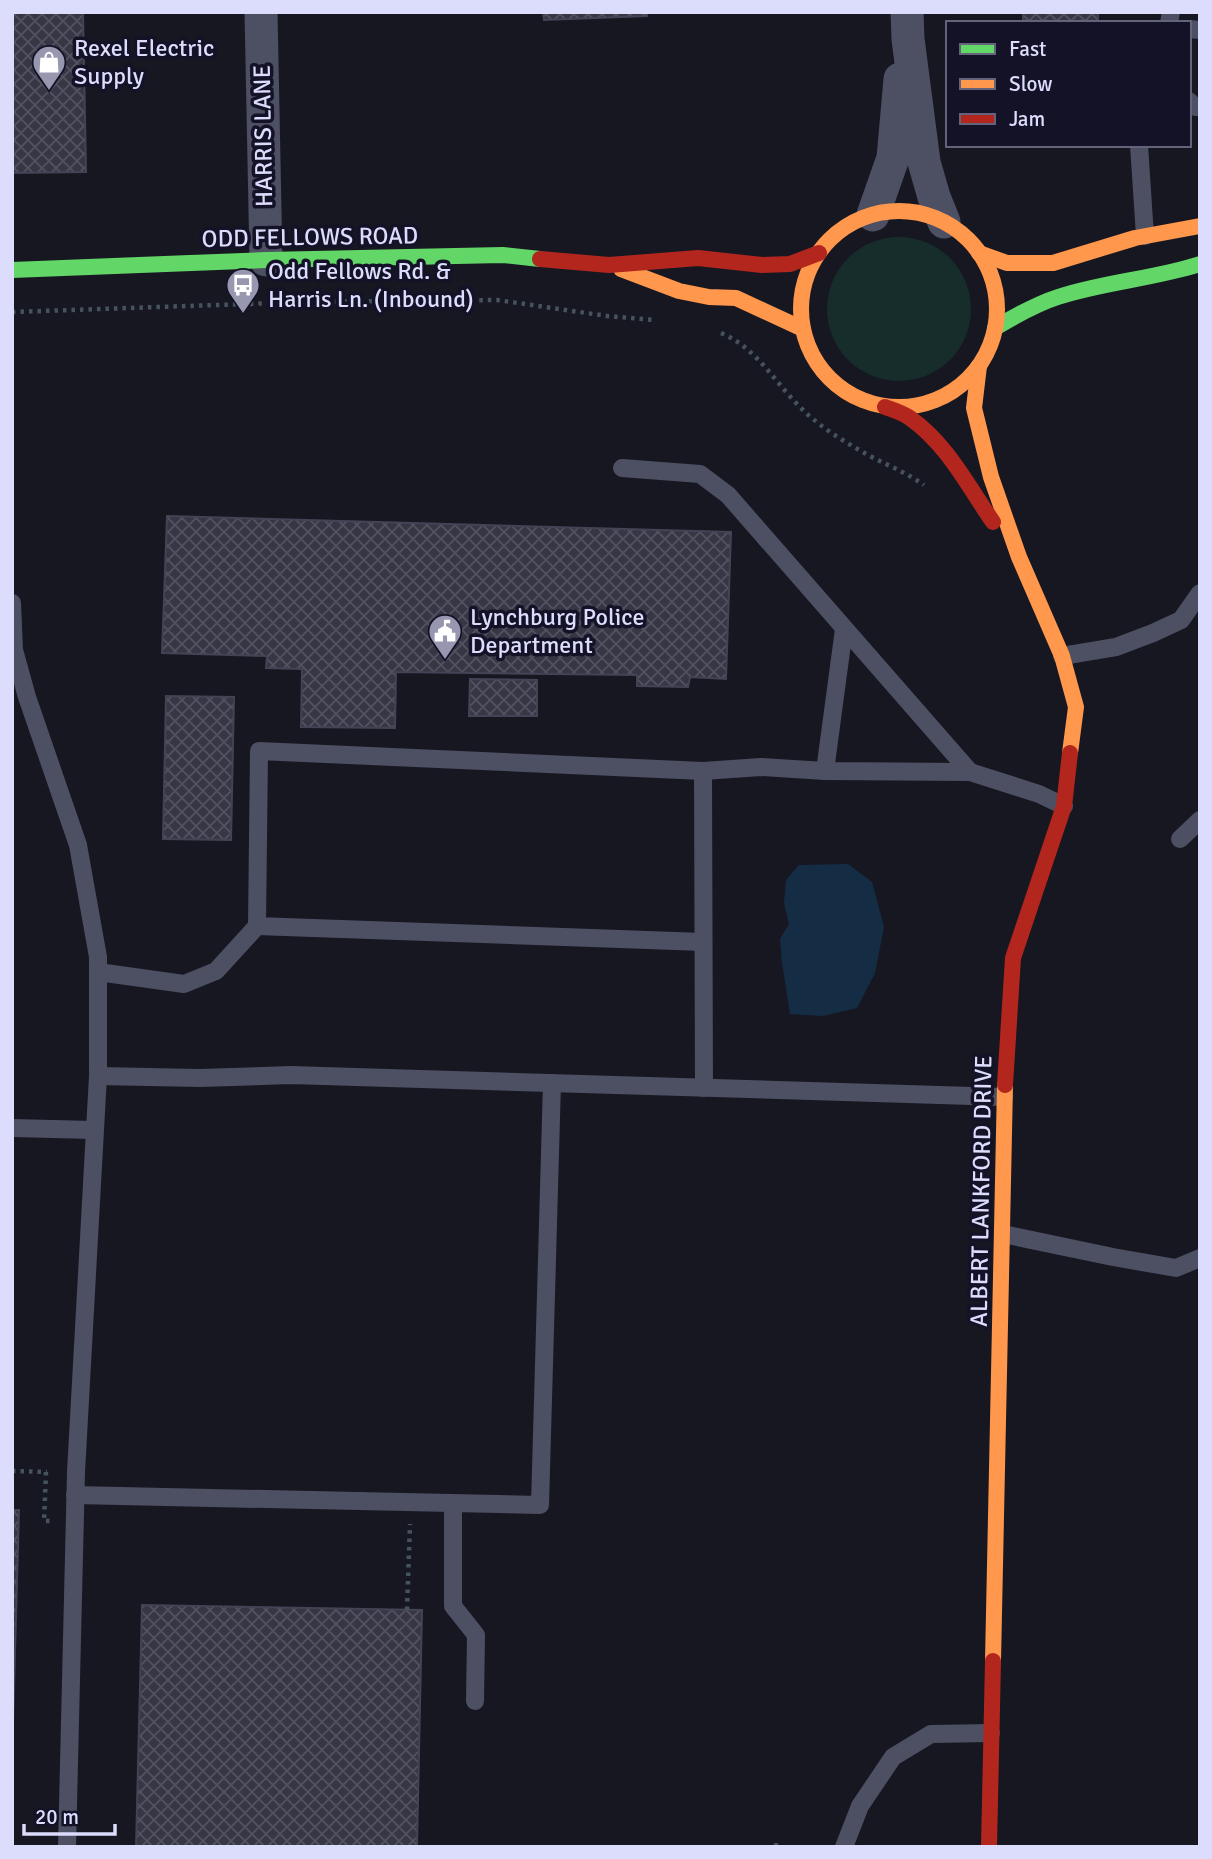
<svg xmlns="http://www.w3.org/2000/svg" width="1212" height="1859" font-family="Signika,sans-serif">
	<defs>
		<pattern id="building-cross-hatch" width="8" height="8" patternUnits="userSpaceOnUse" patternTransform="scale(1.75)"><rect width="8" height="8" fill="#363644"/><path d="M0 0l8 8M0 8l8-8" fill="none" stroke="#525260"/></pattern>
	</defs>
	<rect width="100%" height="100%" fill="#171722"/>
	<circle fill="#162d2b" cx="899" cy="309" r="72"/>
	<path fill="#142d45" d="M 848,864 L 872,882 L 884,927 L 875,973 L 857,1008 L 823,1016 L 790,1014 L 782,963 L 780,939 L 789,924 L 784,903 L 786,880 L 799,865 Z"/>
	<g fill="url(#building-cross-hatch)" stroke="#434355" stroke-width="2">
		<path d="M 12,12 L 83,12 L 86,172 L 12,173 Z"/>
		<path d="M 543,12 L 647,12 L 647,16 L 544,20 Z"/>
		<rect x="1023" y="12" width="75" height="11"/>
		<path d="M 167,516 L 731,532 L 726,679 L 690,677 L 688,687 L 637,686 L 637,675 L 396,672 L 395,728 L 301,727 L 302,669 L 266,668 L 267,656 L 162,653 Z"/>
		<path d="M 470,679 L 537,680 L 537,716 L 469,716 Z"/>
		<path d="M 166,696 L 234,697 L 231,840 L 163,839 Z"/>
		<path d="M 12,1510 L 19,1510 L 12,1760 Z"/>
		<path d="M 142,1605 L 422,1610 L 417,1847 L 136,1847 Z"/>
	</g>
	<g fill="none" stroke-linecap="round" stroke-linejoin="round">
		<g stroke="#46535c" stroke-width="4.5" stroke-dasharray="3.5 5" stroke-linecap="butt">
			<path d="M 12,312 L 305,302 L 497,300 L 607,316 L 654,320"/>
			<path d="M 721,333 C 757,348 775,383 802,409 C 821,428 845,442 868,455 C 887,465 907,473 924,485"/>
			<path d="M 12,1471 L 47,1472"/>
			<path d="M 46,1472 L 44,1521 L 53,1521"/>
			<path d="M 407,1610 L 410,1524"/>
			<path d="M 776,1843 L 776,1847"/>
		</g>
		<g stroke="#4d4f62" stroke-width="18">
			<path d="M 1169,23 L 1171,12"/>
			<path d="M 1189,29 L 1200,30"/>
			<path d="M 1189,101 L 1195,107 L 1200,107"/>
			<path d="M 1139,145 L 1145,236"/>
			<path d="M 622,468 L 700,474 L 728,495 L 970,772"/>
			<path d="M 12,603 L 14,650 L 27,697 L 78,845 L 98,957 L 98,1076 L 76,1472 L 67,1847"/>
			<path d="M 1062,656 L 1116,647 L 1153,633 L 1181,620 L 1200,593"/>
			<path d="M 703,771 L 704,1088"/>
			<path d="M 825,771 L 844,629"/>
			<path d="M 1180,839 L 1200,820"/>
			<path d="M 703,942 L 257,926 L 259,751 L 703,771 L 761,767 L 825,771 L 970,772 L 1039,794 L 1064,806"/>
			<path d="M 98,972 L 184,984 L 216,971 L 257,926"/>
			<path d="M 98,1076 L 200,1078 L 291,1075 L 1004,1097"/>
			<path d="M 12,1128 L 94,1130"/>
			<path d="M 1003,1234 L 1113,1257 L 1176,1268 L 1200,1258"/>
			<path d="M 75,1495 L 540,1505 L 552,1083"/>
			<path d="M 453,1504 L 453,1606 L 476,1635 L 475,1701"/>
			<path d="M 844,1847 L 860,1806 L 893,1757 L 931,1734 L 991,1733"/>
		</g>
		<g stroke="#4d4f62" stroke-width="33">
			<path d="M 261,12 L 266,260"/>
			<path d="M 907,12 L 908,39 L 924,162 L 934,197 L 944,222"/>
			<path d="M 873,215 L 893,158 L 900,79"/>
		</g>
		<g stroke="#63d668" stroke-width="16">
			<path d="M 12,270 L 266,260 L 503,255 L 540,259"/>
			<path d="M 995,328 C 1015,316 1036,304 1058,297 C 1104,282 1153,279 1200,264"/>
		</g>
		<g stroke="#ff974d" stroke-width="16">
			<circle cx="899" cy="309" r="98"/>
			<path d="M 979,253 L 1007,263 L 1053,263 L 1135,238 L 1200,226"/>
			<path d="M 621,269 L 679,291 L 709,297 L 736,298 L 803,329"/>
			<path d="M 979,366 L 974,408 L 991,477 L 1019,557 L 1062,656 L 1076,707 L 1070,753"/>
			<path d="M 993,1661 L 1005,1085"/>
		</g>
		<g stroke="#b3261e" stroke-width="16">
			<path d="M 540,259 L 609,265 L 698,258 L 762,265 L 790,264 L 819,253"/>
			<path d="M 885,407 C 894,410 903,413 910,418 C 947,444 968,486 993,522"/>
			<path d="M 1005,1085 L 1013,958 L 1064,806 L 1070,753"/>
			<path d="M 989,1847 L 993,1661"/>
		</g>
	</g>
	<defs>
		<symbol id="shop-pin" viewBox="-11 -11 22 30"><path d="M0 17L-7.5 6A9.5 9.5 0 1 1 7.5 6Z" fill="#9797b0" stroke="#131227"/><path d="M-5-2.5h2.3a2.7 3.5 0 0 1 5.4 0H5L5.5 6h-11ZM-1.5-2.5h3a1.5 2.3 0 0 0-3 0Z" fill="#fff"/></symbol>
		<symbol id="bus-pin" viewBox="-11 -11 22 30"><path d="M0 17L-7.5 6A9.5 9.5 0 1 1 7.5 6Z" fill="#9797b0" stroke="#131227"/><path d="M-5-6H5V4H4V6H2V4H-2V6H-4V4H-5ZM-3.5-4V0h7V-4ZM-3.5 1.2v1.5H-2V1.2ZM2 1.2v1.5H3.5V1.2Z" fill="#fff"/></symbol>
		<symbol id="civic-pin" viewBox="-11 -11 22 30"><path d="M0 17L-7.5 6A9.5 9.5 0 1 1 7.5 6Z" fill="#9797b0" stroke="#131227"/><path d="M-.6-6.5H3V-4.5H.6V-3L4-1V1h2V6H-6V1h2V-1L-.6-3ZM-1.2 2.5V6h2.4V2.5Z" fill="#fff"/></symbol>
	</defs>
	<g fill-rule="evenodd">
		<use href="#shop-pin" x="30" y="43" width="38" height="52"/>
		<use href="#bus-pin" x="224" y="266" width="38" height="52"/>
		<use href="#civic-pin" x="426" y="612" width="38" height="52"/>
	</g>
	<g text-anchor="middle" stroke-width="7" stroke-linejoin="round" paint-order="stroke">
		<g font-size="24" fill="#dcdcfc" stroke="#131227" text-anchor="start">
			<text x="74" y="56">Rexel Electric<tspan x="74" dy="28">Supply</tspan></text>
			<text x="268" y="279">Odd Fellows Rd. &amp;<tspan x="268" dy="28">Harris Ln. (Inbound)</tspan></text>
			<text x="470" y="625">Lynchburg Police<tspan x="470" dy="28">Department</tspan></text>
		</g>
		<g font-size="24" fill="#dcdcfc" stroke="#131227">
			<text transform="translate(263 136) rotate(-91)" y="8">HARRIS LANE</text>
			<text transform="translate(310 237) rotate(-1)" y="8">ODD FELLOWS ROAD</text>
			<text transform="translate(981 1191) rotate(-89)" y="8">ALBERT LANKFORD DRIVE</text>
		</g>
	</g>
	<rect width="1212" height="1859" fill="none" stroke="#dcdcfc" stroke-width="28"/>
	<rect x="946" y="21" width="245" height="126" fill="#131227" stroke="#63637c" stroke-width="2"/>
	<rect x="960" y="44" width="35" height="10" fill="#63d668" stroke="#63637c" stroke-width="2"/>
	<text x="1009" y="56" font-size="21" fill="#dcdcfc">Fast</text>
	<rect x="960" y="79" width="35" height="10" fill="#ff974d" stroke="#63637c" stroke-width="2"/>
	<text x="1009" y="91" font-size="21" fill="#dcdcfc">Slow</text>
	<rect x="960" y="114" width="35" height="10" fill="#b3261e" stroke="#63637c" stroke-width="2"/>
	<text x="1009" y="126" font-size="21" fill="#dcdcfc">Jam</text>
	<path d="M24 1824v10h91v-10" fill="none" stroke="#dcdcfc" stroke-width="3.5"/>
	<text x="35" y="1824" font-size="21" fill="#dcdcfc" stroke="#131227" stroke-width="5" paint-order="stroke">20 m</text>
</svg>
